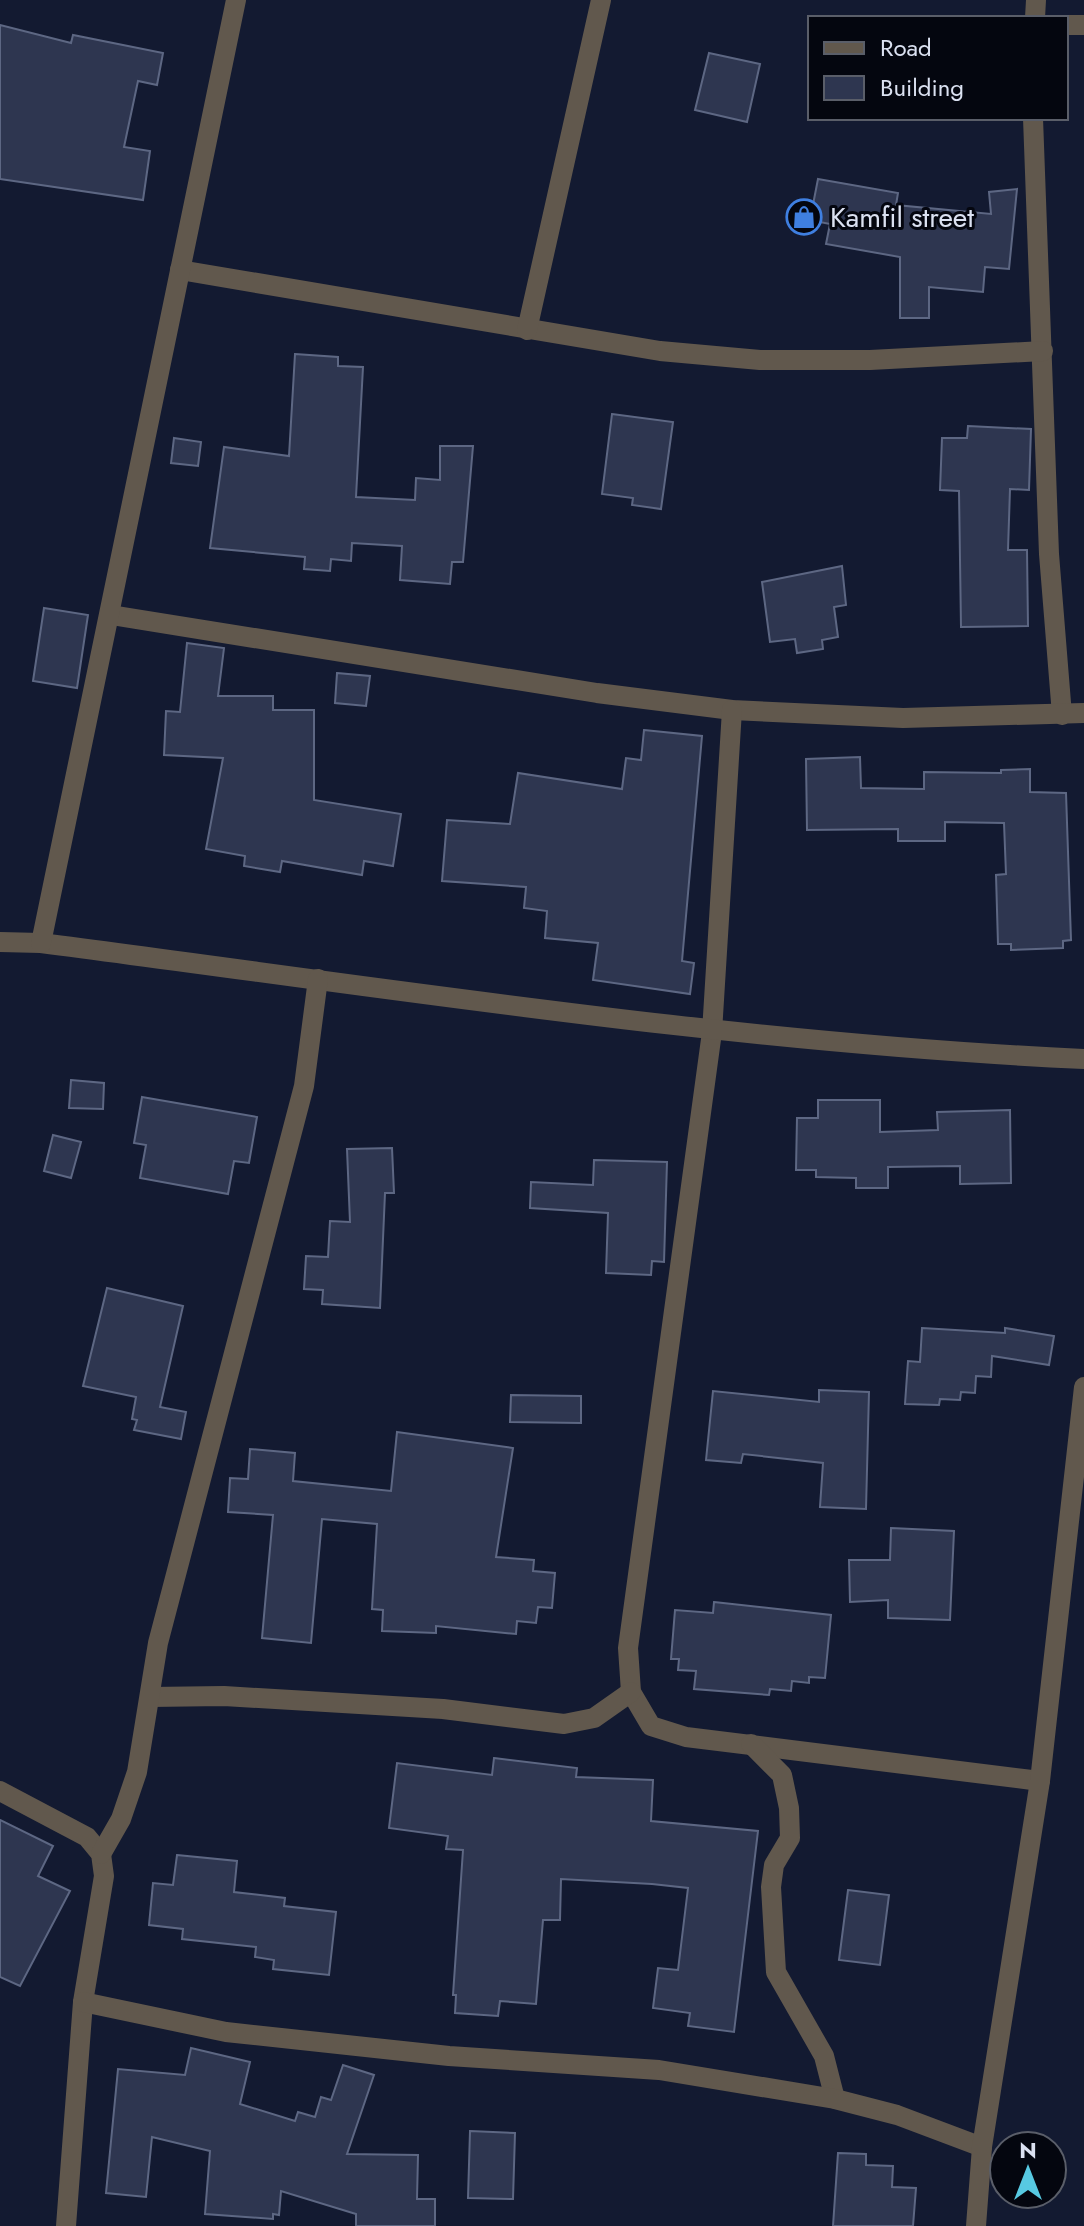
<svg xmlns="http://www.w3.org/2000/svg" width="1084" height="2226" font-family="Jost,sans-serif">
	<rect width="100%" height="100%" fill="#131a31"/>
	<g fill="#2e3650" stroke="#5d6783" stroke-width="2">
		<path d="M 0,25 L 71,43 L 73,35 L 163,53 L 157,85 L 138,81 L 124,147 L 150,151 L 143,200 L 0,179 Z"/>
		<path d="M 709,53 L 760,64 L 747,122 L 695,110 Z"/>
		<path d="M 818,179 L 898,193 L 896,205 L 991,214 L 989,192 L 1017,189 L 1009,269 L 985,267 L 983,292 L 929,287 L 929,318 L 900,318 L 900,257 L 826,244 L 830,224 L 810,220 Z"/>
		<path d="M 295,354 L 338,357 L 338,366 L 363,367 L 356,497 L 415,500 L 416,478 L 440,480 L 440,446 L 473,446 L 463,562 L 452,562 L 450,584 L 400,580 L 402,546 L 352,543 L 351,561 L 331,559 L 330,571 L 304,569 L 305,557 L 210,548 L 224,447 L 289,456 Z"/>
		<path d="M 612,414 L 673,422 L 661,509 L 632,505 L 633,498 L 602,494 Z"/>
		<path d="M 968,426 L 1031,429 L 1029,490 L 1010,489 L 1008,550 L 1027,550 L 1028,626 L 961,627 L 959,491 L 940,490 L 942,438 L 967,438 Z"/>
		<path d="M 174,438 L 201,442 L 198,466 L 171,463 Z"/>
		<path d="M 842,566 L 846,605 L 834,607 L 838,637 L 822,640 L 823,649 L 797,653 L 795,639 L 770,642 L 762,582 Z"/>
		<path d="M 44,608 L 88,615 L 77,688 L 33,681 Z"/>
		<path d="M 187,643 L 224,648 L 218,696 L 273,696 L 273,710 L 314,710 L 314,800 L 401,814 L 393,866 L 364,861 L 362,875 L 282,861 L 280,872 L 244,866 L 245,856 L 206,849 L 223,758 L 164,755 L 166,711 L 180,712 Z"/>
		<path d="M 337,673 L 370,676 L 366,706 L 335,703 Z"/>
		<path d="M 644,730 L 702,736 L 682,961 L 694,963 L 690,994 L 593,980 L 598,943 L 545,938 L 547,911 L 524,908 L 526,887 L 442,881 L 447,820 L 510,824 L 518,773 L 622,789 L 626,758 L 641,760 Z"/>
		<path d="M 860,757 L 861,788 L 924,789 L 924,772 L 1001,773 L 1001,770 L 1030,769 L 1030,792 L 1066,793 L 1071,940 L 1063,941 L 1063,948 L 1011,950 L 1011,944 L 998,944 L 996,875 L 1006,874 L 1004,823 L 945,822 L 945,841 L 898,841 L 898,829 L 807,830 L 806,759 Z"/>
		<path d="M 71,1080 L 104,1083 L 103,1109 L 69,1108 Z"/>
		<path d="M 142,1097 L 257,1117 L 249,1163 L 234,1161 L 228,1194 L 140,1178 L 146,1145 L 134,1143 Z"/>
		<path d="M 818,1100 L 880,1100 L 880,1132 L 938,1130 L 937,1112 L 1010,1110 L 1011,1183 L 960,1184 L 960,1166 L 888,1167 L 888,1188 L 856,1188 L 856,1178 L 816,1177 L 816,1170 L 796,1170 L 797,1118 L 818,1118 Z"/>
		<path d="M 53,1135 L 81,1142 L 71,1178 L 44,1171 Z"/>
		<path d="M 392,1148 L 394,1193 L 385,1193 L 380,1308 L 322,1304 L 323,1290 L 304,1289 L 306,1256 L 328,1257 L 330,1221 L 350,1222 L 347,1149 Z"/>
		<path d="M 594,1160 L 667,1162 L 664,1262 L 652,1261 L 651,1275 L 606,1273 L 608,1213 L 530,1208 L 531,1182 L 593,1185 Z"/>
		<path d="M 107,1288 L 183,1306 L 160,1407 L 186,1412 L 181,1439 L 134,1430 L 137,1420 L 132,1419 L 136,1397 L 83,1386 Z"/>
		<path d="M 922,1328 L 1005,1333 L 1005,1328 L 1054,1336 L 1049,1365 L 992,1356 L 991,1377 L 976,1376 L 975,1393 L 961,1392 L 960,1400 L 940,1399 L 939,1405 L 905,1404 L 908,1361 L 920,1362 Z"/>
		<path d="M 819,1390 L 869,1392 L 866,1509 L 820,1507 L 823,1463 L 743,1454 L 741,1463 L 706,1460 L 713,1391 L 819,1402 Z"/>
		<path d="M 511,1395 L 581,1396 L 581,1423 L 510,1422 Z"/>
		<path d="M 397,1432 L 513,1448 L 496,1557 L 534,1560 L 533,1571 L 555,1573 L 552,1608 L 538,1607 L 536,1623 L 517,1621 L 516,1634 L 436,1626 L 436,1633 L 382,1631 L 383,1610 L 372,1609 L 377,1524 L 322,1519 L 311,1643 L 262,1638 L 273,1515 L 228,1512 L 230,1478 L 248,1479 L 250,1449 L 295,1453 L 293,1481 L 391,1491 Z"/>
		<path d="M 891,1528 L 954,1531 L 950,1620 L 888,1618 L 888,1600 L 850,1602 L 849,1560 L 890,1560 Z"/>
		<path d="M 714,1602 L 831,1615 L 825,1678 L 809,1677 L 809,1683 L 792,1681 L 791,1691 L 770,1689 L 769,1695 L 694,1689 L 696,1671 L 678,1670 L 679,1659 L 671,1659 L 675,1610 L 713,1613 Z"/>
		<path d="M 494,1758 L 577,1768 L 576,1777 L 653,1780 L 651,1821 L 758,1831 L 734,2032 L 688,2026 L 690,2013 L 653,2008 L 658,1968 L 678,1970 L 688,1888 L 652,1884 L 561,1879 L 560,1920 L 543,1920 L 536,2004 L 500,2001 L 498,2016 L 455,2013 L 456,1995 L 453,1995 L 463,1850 L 446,1849 L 448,1836 L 389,1828 L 397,1763 L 492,1775 Z"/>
		<path d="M 0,1820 L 53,1846 L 38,1876 L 70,1891 L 20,1986 L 0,1977 Z"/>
		<path d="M 177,1855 L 237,1861 L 234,1892 L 285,1898 L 284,1906 L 336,1912 L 329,1975 L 273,1969 L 274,1960 L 255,1957 L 256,1947 L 182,1939 L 183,1929 L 149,1925 L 153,1883 L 173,1885 Z"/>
		<path d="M 848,1890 L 889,1895 L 880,1965 L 839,1960 Z"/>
		<path d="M 191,2048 L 250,2062 L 240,2104 L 295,2121 L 298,2112 L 315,2117 L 321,2097 L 331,2100 L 343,2065 L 374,2075 L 347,2154 L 418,2155 L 417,2199 L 435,2199 L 435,2226 L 356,2226 L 356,2214 L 281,2191 L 279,2215 L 273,2214 L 273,2219 L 205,2214 L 210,2151 L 152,2137 L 146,2197 L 106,2193 L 118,2069 L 185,2075 Z"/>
		<path d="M 470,2131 L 515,2133 L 513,2199 L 468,2198 Z"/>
		<path d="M 838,2153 L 866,2154 L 866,2165 L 893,2166 L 892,2187 L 916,2188 L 913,2226 L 833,2226 Z"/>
	</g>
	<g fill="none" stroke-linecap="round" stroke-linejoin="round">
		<g stroke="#61584d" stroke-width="20">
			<path d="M 1035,18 L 1036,0"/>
			<path d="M 1066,25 L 1084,25"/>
			<path d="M 1033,118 L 1049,554 L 1062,715"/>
			<path d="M 180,270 L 660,351 L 760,360 L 870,360 L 1043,351"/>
			<path d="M 527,330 L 601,0"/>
			<path d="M 111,615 L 597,693 L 732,710 L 903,718 L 1084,713"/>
			<path d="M 732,710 L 712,1032 L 628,1648 L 631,1692 L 651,1726 L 686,1737 L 1040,1781"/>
			<path d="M 0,942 L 41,943 C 389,988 734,1043 1084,1059"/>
			<path d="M 41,943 L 236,0"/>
			<path d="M 150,1697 L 224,1696 L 443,1709 L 564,1724 L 594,1718 L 631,1692"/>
			<path d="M 751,1744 L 782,1775 L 789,1808 L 790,1838 L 774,1865 L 771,1887 L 776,1972 L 824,2056 L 835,2099"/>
			<path d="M 0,1791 L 87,1837 L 101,1854 L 104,1876 L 83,2002 L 66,2226"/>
			<path d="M 101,1854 L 121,1819 L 137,1772 L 158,1643 L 304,1086 L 318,979"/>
			<path d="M 83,2002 L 226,2032 L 449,2056 L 659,2070 L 835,2099 L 897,2115 L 982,2147"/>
			<path d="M 976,2226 L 982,2147 L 1040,1781 L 1084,1387"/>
		</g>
	</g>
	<defs>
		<symbol id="shop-ring" viewBox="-11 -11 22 22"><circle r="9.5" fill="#04060f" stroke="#3f7fe0" stroke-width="1.5"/><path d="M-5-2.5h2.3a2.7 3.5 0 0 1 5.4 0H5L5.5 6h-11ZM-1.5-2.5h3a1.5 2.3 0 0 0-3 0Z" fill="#3f7fe0"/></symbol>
	</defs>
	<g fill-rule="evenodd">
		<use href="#shop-ring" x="784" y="197" width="40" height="40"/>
	</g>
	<g text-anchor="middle" stroke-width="6" stroke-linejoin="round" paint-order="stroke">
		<g font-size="28" fill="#dbe1f1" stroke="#04060f" text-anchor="start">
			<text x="830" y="227">Kamfil street</text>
		</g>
	</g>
	<rect x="808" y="16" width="260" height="104" fill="#04060f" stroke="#5a5e69" stroke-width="2"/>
	<rect x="824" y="42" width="40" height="12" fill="#61584d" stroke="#5a5e69" stroke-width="2"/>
	<text x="880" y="56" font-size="24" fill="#dbe1f1">Road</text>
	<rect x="824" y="76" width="40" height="24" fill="#2e3650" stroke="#5a5e69" stroke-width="2"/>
	<text x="880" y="96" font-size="24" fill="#dbe1f1">Building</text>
	<g transform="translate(1028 2170)"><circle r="38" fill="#04060f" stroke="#5a5e69" stroke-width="2"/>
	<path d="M0-6L14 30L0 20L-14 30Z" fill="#57c9e2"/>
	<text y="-12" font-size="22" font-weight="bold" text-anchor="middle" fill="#dbe1f1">N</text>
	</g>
</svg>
